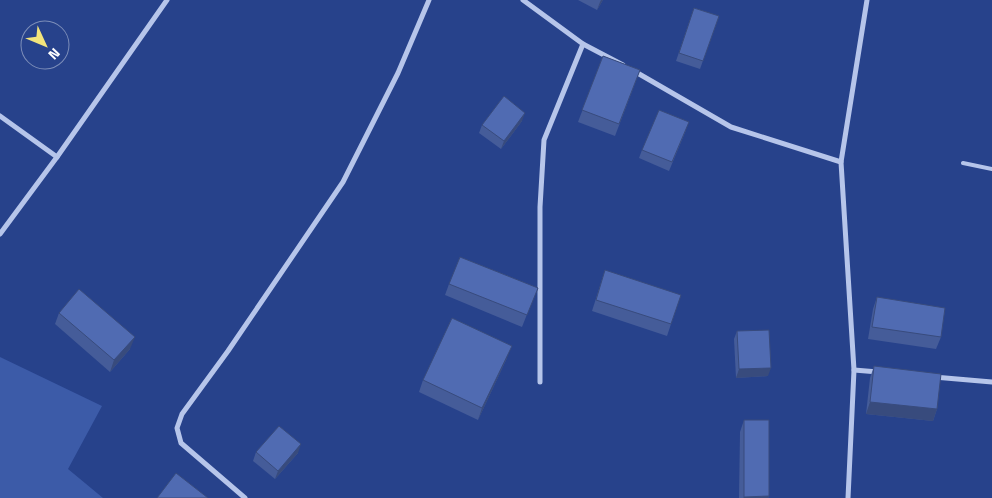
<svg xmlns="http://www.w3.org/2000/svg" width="992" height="498" font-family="'Titillium Web',sans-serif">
	<rect width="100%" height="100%" fill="#27428b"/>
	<path fill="#3c5ba8" d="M 0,357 L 102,406 L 68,469 L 103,498 L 0,498 Z"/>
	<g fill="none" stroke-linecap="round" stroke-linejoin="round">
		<path stroke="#b6c5ea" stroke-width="4" d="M 963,163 L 992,169"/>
		<g stroke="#b6c5ea" stroke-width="5">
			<path d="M 523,0 L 583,44 L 623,65"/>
			<path d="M 634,71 L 731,127 L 841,162"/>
			<path d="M 0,116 L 57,157"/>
			<path d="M 0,234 L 57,157 L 167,0"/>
			<path d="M 854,370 L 878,372"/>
			<path d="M 934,377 L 992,382"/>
			<path d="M 540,382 L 540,207 L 544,140 L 583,44"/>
			<path d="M 245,498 L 181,443 L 177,428 L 182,414 L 228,351 L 343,182 L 398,73 L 429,0"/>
			<path d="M 848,498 L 854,370 L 841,162 L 867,0"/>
		</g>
	</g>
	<g fill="#455c99">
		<path d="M 578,0 L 603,0 L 597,10 Z"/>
		<path d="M 694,8 L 719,16 L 700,69 L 676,61 Z"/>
		<path d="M 603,56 L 640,70 L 615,136 L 578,122 Z"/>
		<path d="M 522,121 L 501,149 L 479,133 L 482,125 Z"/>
		<path d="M 686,130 L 669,171 L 639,158 L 642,150 Z"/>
		<path d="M 605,270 L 671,324 L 667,336 L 592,311 Z"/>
		<path d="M 449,284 L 533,299 L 522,327 L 445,295 Z"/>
		<path d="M 877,297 L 941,337 L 936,349 L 868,339 L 873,309 Z"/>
		<path d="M 59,313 L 130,349 L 110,372 L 55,324 Z"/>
		<path d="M 737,331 L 768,376 L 736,378 L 734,339 Z"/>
		<path d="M 507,358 L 478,420 L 419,392 L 423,380 Z"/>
		<path d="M 874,366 L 937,409 L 933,421 L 866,414 L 870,378 Z"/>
		<path d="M 744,420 L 769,496 L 768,498 L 739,498 L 740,432 Z"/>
		<path d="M 256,452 L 298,453 L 275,479 L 253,461 Z"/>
	</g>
	<g fill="#384b7d">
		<path d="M 601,0 L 603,0 L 597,10 L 600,2 Z"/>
		<path d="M 525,113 L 522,121 L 501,149 L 504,141 Z"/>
		<path d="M 135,337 L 130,349 L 110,372 L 114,360 Z"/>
		<path d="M 512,346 L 507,358 L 478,420 L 482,408 Z"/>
		<path d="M 771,368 L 768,376 L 736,378 L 739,369 Z"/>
		<path d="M 870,402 L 937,409 L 933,421 L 866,414 Z"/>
		<path d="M 301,444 L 298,453 L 275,479 L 278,471 Z"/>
		<path d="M 769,496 L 768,498 L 743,498 L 744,497 Z"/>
	</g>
	<g fill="#506bb2" stroke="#384b7d">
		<path d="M 694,8 L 719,16 L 703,61 L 679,53 Z"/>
		<path d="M 603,56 L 640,70 L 619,124 L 582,110 Z"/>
		<path d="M 504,96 L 525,113 L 504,141 L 482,125 Z"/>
		<path d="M 659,110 L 689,122 L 672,162 L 642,150 Z"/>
		<path d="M 460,257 L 538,288 L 527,315 L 449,284 Z"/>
		<path d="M 605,270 L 681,295 L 671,324 L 596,300 Z"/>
		<path d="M 79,289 L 135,337 L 114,360 L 59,313 Z"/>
		<path d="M 877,297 L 945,308 L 941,337 L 872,327 Z"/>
		<path d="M 452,318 L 512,346 L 482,408 L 423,380 Z"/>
		<path d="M 769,330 L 771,368 L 739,369 L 737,331 Z"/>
		<path d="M 874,366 L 941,374 L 937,409 L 870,402 Z"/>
		<path d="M 744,420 L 769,420 L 769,496 L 744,497 Z"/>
		<path d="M 279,426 L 301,444 L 278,471 L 256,452 Z"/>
		<path d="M 176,473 L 208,498 L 157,498 Z"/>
	</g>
	<g transform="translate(45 45) rotate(134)"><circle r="24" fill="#27428b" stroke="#7d8eb9"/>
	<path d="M0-4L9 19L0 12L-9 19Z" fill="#f2e47b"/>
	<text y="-8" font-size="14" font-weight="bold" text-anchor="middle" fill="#ffffff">N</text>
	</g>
</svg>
